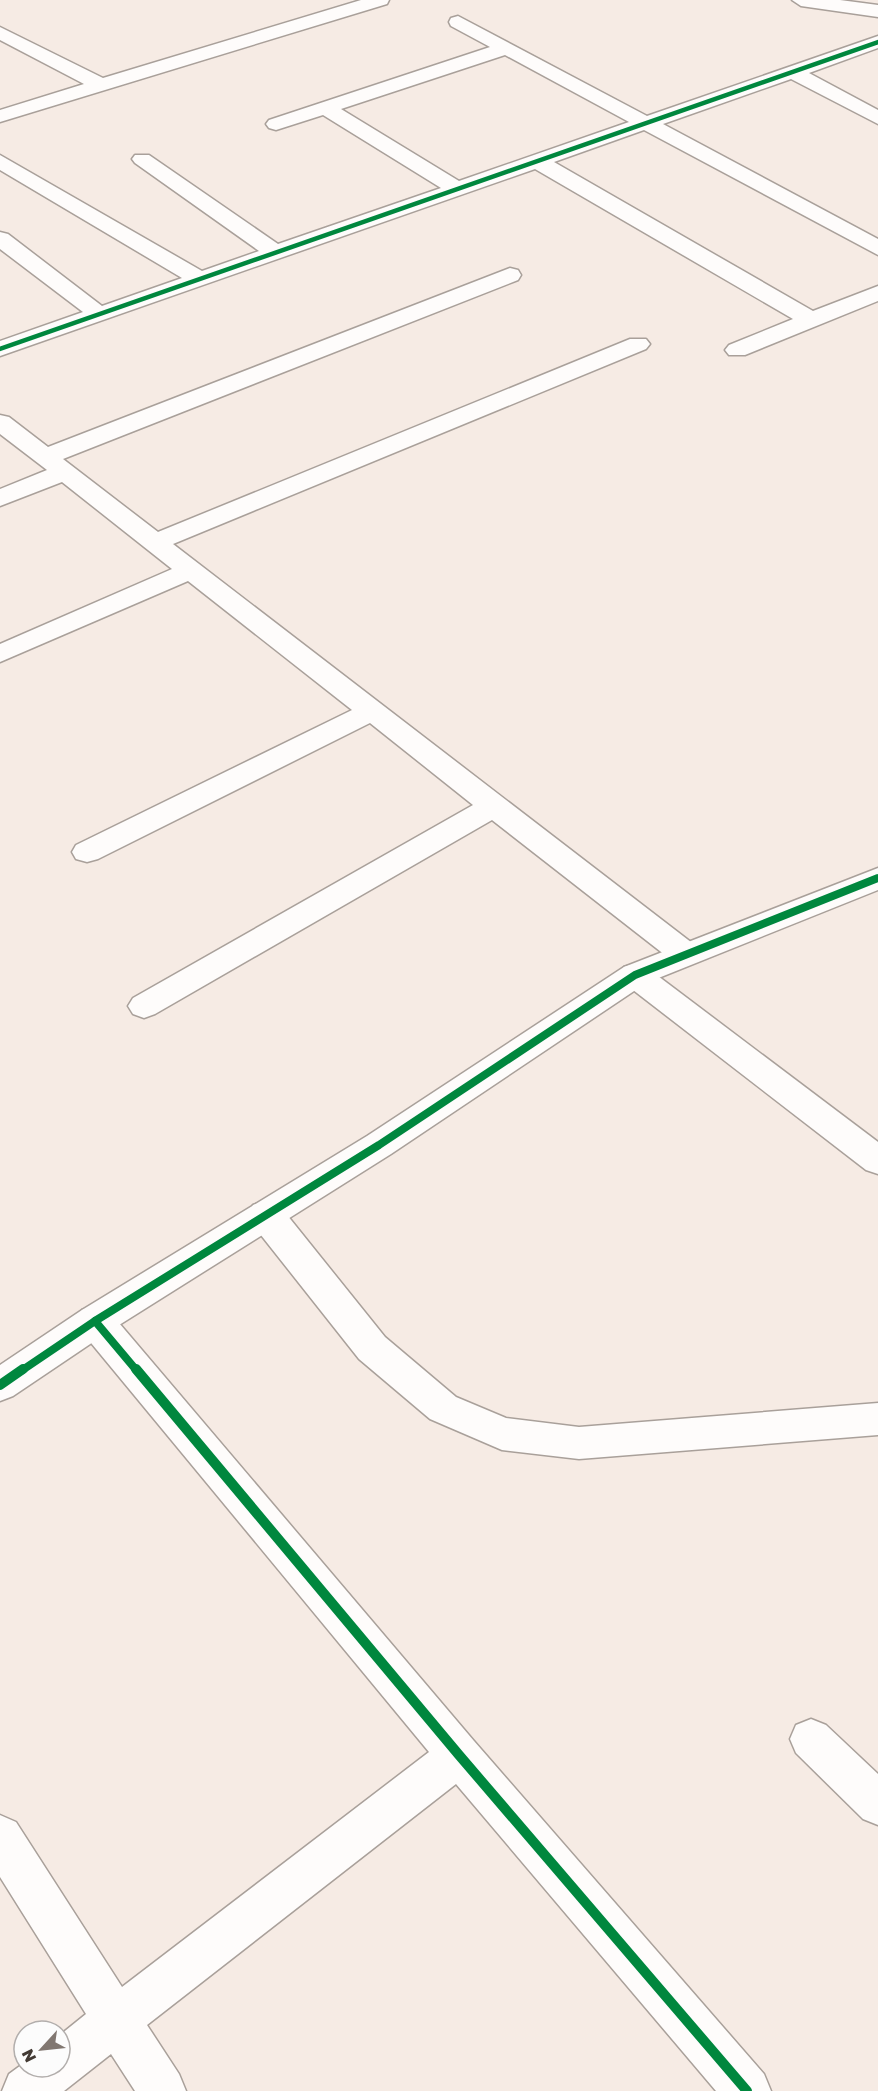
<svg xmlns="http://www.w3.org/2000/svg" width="878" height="2091" font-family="'Golos Text',sans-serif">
	<rect width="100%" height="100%" fill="#f6ebe4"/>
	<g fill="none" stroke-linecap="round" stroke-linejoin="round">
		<defs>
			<g id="street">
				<path d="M 361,0 L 389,0 L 387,4 L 0,122 L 0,110 L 84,84 L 0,40 L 0,27 L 103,78 Z"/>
				<path d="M 792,0 L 840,0 L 878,5 L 878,17 L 801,6 Z"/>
				<path d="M 458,16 L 647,116 L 878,36 L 878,48 L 809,73 L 878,110 L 878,124 L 791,79 L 663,124 L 878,239 L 878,255 L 644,130 L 554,162 L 813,311 L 878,286 L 878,301 L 745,355 L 729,355 L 725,350 L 729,345 L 793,319 L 535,169 L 0,356 L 0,341 L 83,312 L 0,249 L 0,232 L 8,234 L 102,306 L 182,278 L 0,170 L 0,155 L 202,271 L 259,251 L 135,163 L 132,159 L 135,155 L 149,155 L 278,244 L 441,188 L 323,115 L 276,130 L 269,128 L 266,124 L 269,120 L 490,47 L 451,26 L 449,22 L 451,18 ZM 505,55 L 629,122 L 459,181 L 341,109 Z"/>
				<path d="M 510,268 L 518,270 L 521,275 L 518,280 L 63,459 L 158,532 L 630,339 L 646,339 L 650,344 L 646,349 L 173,544 L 696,946 L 701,954 L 696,962 L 685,965 L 674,962 L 492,820 L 155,1014 L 144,1018 L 133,1014 L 128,1006 L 133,998 L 473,805 L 370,723 L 98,859 L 87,862 L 76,859 L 72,852 L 76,845 L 352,710 L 188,581 L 0,662 L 0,644 L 172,569 L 62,482 L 0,506 L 0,489 L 47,470 L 0,434 L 0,415 L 9,417 L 48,447 Z"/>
				<path d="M 635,964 L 646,967 L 878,1142 L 878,1174 L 866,1170 L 624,983 L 619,975 L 624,967 Z"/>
				<path d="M 266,1201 L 279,1205 L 385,1337 L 456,1397 L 506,1418 L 579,1427 L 878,1403 L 878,1435 L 579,1459 L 502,1450 L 430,1419 L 359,1359 L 253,1225 L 248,1215 L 253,1205 Z"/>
				<path d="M 95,1306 L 108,1310 L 474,1741 L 764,2074 L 771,2091 L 716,2091 L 456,1784 L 147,2025 L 179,2074 L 186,2091 L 135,2091 L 111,2054 L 64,2091 L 2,2091 L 9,2074 L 24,2063 L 24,2067 L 60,2067 L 60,2035 L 86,2014 L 0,1877 L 0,1815 L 16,1822 L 122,1987 L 429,1752 L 82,1332 L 77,1321 L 82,1310 Z"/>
				<path d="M 811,1719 L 826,1725 L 878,1774 L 878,1825 L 863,1819 L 796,1753 L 790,1739 L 796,1725 Z"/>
			</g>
			<path id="secondary" d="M 878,868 L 878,890 L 646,983 L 391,1154 L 108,1332 L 13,1396 L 0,1401 L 0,1365 L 82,1310 L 367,1136 L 624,967 Z"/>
		</defs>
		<use href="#street" stroke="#a9a09a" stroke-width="3"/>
		<use href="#secondary" stroke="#a9a09a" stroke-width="3"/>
		<use href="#street" fill="#fefcfb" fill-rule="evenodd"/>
		<use href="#secondary" fill="#fefcfb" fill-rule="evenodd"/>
		<defs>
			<path id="cycleway-far2" d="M 0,349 L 878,42"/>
			<g id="cycleway-far1">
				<path d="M 95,1321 L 137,1371"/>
				<path d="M 21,1371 L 95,1321 L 379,1145 L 635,975 L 878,878"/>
			</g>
			<g id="cycleway">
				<path d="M 136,1369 L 459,1755 L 747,2091"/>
				<path d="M 0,1385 L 23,1369"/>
			</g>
		</defs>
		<use href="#cycleway-far2" stroke="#fcfcfc" stroke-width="7"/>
		<use href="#cycleway-far1" stroke="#fcfcfc" stroke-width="11"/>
		<use href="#cycleway" stroke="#fcfcfc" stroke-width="14"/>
		<use href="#cycleway-far2" stroke="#00873e" stroke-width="4.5"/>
		<use href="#cycleway-far1" stroke="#00873e" stroke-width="8"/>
		<use href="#cycleway" stroke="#00873e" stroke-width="10"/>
	</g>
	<g transform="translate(42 2049) rotate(243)"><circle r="28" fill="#fcfcfc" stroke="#b2aeac" stroke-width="1.5"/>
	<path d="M0-4.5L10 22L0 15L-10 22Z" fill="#817771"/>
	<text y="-9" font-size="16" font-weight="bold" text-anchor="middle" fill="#423933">N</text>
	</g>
</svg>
